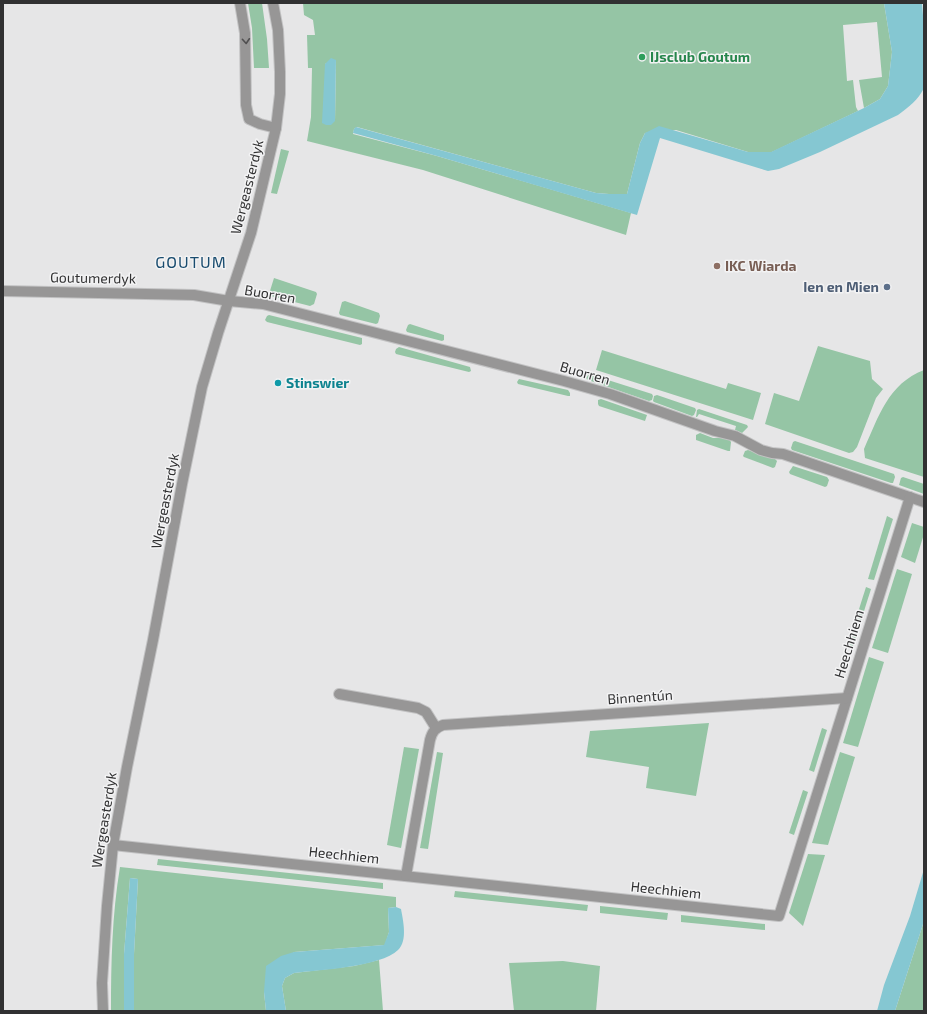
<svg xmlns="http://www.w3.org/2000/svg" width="927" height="1014" font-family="'Exo 2',sans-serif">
	<rect width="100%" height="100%" fill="#e6e6e7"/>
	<g fill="#95c5a5" fill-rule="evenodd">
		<path d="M 248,3 L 262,3 L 267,39 L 269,68 L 254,68 L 252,28 Z"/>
		<path d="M 303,3 L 884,3 L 892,52 L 888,86 L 880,99 L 864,108 L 859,80 L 882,77 L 877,22 L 843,25 L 847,81 L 853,80 L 856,107 L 858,111 L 772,152 L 748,152 L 676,130 L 645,133 L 640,143 L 627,194 L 609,194 L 596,193 L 357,127 L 354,129 L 353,134 L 437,156 L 631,213 L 626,235 L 423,170 L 307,141 L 311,117 L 312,68 L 308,68 L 307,35 L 315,35 L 313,20 L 304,15 ZM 336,60 L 335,121 L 325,64 Z"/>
		<path d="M 281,149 L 289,151 L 277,194 L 271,193 Z"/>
		<path d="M 274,278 L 316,292 L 317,294 L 314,304 L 310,306 L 271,296 L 269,294 Z"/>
		<path d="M 345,301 L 379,313 L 380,316 L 378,323 L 376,324 L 340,315 L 339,313 L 342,302 Z"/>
		<path d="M 269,315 L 362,338 L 362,344 L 360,345 L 267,322 L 265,320 L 267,316 Z"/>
		<path d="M 410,324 L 444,335 L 444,340 L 442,341 L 407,332 L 406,330 L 408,325 Z"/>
		<path d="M 818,346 L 870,361 L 872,379 L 883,389 L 876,398 L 857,447 L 853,452 L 849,453 L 765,424 L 774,393 L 799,401 Z"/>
		<path d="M 399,347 L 470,367 L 471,371 L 469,372 L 396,354 L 395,352 L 396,349 Z"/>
		<path d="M 602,350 L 726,389 L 728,383 L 761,393 L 753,420 L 596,370 Z"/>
		<path d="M 924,370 L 924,477 L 865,458 L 864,449 C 879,416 888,384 924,370 Z"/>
		<path d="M 589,374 L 652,394 L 653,396 L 652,400 L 649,401 L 588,380 L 586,378 Z"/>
		<path d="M 519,379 L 568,390 L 570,393 L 570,396 L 568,396 L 518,384 L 517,382 Z"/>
		<path d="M 657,395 L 695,408 L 696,410 L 694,415 L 692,416 L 654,402 L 653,401 L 654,396 Z"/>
		<path d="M 601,399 L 647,415 L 645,421 L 599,406 L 598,404 L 598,400 Z"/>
		<path d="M 699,409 L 747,425 L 748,427 L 742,433 L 735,430 L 736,426 L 699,414 L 697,417 L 696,417 L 697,410 Z"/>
		<path d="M 700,433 L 713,438 L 728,438 L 731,442 L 730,451 L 728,451 L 696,440 L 696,435 Z"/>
		<path d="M 795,441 L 894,474 L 895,477 L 893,483 L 891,483 L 792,450 L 791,448 L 793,442 Z"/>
		<path d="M 748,450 L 775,459 L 777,461 L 775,467 L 773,468 L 744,457 L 743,456 L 745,451 Z"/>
		<path d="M 793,466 L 827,477 L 829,480 L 827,486 L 825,487 L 790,474 L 789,472 Z"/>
		<path d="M 903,477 L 924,484 L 924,494 L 899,485 L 901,478 Z"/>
		<path d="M 887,516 L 893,519 L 874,580 L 868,579 Z"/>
		<path d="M 912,523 L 924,527 L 924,534 L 915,563 L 901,557 Z"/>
		<path d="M 897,569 L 912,574 L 888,653 L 872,648 Z"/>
		<path d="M 866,587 L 871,589 L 852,649 L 847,647 Z"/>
		<path d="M 869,657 L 884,662 L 858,747 L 843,743 Z"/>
		<path d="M 709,723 L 696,796 L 646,788 L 649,767 L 586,757 L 590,731 Z"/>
		<path d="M 822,728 L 827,730 L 814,772 L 809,770 Z"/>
		<path d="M 404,747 L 419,749 L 401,848 L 387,845 Z"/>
		<path d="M 437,752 L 443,753 L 428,849 L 420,848 Z"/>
		<path d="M 840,752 L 855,757 L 828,845 L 812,843 Z"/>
		<path d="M 803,790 L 808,792 L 794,835 L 789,833 Z"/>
		<path d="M 808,854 L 825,855 L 803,926 L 789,913 Z"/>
		<path d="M 158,859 L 383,883 L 383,889 L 157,865 Z"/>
		<path d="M 120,867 L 396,897 L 396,907 L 388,908 L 389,932 L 385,945 L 294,952 L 264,992 L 266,1011 L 134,1011 L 134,954 L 138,879 L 130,878 L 124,954 L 124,1011 L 111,1011 C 111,963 112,915 120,867 Z"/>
		<path d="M 455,891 L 588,905 L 587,911 L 454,897 Z"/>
		<path d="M 600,906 L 668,913 L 667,920 L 600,913 Z"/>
		<path d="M 681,915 L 765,924 L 765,930 L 681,922 Z"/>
		<path d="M 924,921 L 924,1011 L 895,1011 Z"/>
		<path d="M 379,960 L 383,1011 L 286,1011 L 282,986 L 285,978 L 294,973 L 354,966 Z"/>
		<path d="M 563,961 L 600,966 L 596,1011 L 514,1011 L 509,963 Z"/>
	</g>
	<g fill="#85c7d2">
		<path d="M 884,3 L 922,3 L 924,28 L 924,88 C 918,100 909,107 898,115 L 820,152 L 779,169 L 768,171 L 660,138 L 637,215 L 437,156 L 353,133 L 354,129 L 356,127 L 596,193 L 609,194 L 627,194 L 640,143 L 645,133 L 659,126 L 748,152 L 771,152 L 864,108 L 880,99 L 888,86 L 892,52 Z"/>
		<path d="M 331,58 L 336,60 L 335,121 L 331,125 L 326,125 L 322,123 L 325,64 Z"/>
		<path d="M 924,869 L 924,921 L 895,1011 L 877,1011 L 884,985 L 910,916 Z"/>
		<path d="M 130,878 L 138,879 L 134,954 L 134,1011 L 124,1011 L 124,954 Z"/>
		<path d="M 396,907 L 401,909 C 403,920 408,941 398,950 C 381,967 318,970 294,973 L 285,978 L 282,986 L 286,1011 L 266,1011 L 264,992 L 266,966 L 281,956 L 294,952 L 384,945 L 389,932 L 388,908 Z"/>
	</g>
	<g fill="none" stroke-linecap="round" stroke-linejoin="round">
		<defs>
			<g id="minor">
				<path d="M 240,3 L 245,33 L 246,105 L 249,119 L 260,124 L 276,128"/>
				<path d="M 3,291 L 194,295 L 229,301 L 263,304 L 564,381 L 610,394 L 715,431 L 735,436 L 761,450 L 772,453 L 783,454 L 924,502"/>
				<path d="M 339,694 L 418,708 L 426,712 L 436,728"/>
				<path d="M 113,845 L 779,916 L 910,497"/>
				<path d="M 406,876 L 430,740 C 432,732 435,728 443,725 L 847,698"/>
				<path d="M 103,1011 L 102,983 L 107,906 L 113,845 L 127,767 L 153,640 L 182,484 L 202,387 L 218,333 L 251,233 L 276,128 L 280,94 L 280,72 L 278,30 L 273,3"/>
			</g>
		</defs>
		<use href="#minor" stroke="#c2c2c3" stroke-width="12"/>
		<use href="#minor" stroke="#979696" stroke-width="10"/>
	</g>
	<defs><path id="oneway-chevron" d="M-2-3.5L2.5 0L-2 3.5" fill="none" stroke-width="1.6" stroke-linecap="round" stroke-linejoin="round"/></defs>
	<use stroke="#504f50" href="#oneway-chevron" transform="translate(246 41) rotate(86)"/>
	<circle fill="#2e9e5b" stroke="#f3f3f4" stroke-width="1.5" cx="642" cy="57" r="4"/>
	<circle fill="#8d6e63" stroke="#f3f3f4" stroke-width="1.5" cx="717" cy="266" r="4"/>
	<circle fill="#5c6f8a" stroke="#f3f3f4" stroke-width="1.5" cx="887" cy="287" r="4"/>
	<circle fill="#0f9aa8" stroke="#f3f3f4" stroke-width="1.5" cx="278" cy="383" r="4"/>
	<g text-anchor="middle" stroke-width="3" stroke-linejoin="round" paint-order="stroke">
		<g font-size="14" font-weight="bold" fill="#27864d" stroke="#f3f3f4" text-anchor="start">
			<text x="650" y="62">IJsclub Goutum</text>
		</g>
		<g font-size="14" fill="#313132" stroke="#f3f3f4">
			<text transform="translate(247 187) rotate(-76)" y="5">Wergeasterdyk</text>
			<text transform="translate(93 278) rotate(1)" y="5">Goutumerdyk</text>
			<text transform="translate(270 294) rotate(10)" y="5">Buorren</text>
			<text transform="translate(585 373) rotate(16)" y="5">Buorren</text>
			<text transform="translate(165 501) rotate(-79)" y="5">Wergeasterdyk</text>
			<text transform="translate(849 644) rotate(-73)" y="5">Heechhiem</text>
			<text transform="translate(640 697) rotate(-4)" y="5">Binnentún</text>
			<text transform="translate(104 820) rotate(-81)" y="5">Wergeasterdyk</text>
			<text transform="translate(344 855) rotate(6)" y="5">Heechhiem</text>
			<text transform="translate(666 890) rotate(6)" y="5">Heechhiem</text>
		</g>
		<g font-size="14" font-weight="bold" fill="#785e54" stroke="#f3f3f4" text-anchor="start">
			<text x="725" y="271">IKC Wiarda</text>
		</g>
		<g font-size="14" font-weight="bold" fill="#4e5e75" stroke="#f3f3f4" text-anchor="end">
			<text x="879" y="292">Ien en Mien</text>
		</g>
		<g font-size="14" font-weight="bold" fill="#0d838f" stroke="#f3f3f4" text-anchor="start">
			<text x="286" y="388">Stinswier</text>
		</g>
		<g font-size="16" letter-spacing="1" fill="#194c6f" stroke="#f3f3f4">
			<text x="191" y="268">GOUTUM</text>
		</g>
	</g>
	<rect width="927" height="1014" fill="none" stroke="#313132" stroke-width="8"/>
</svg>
